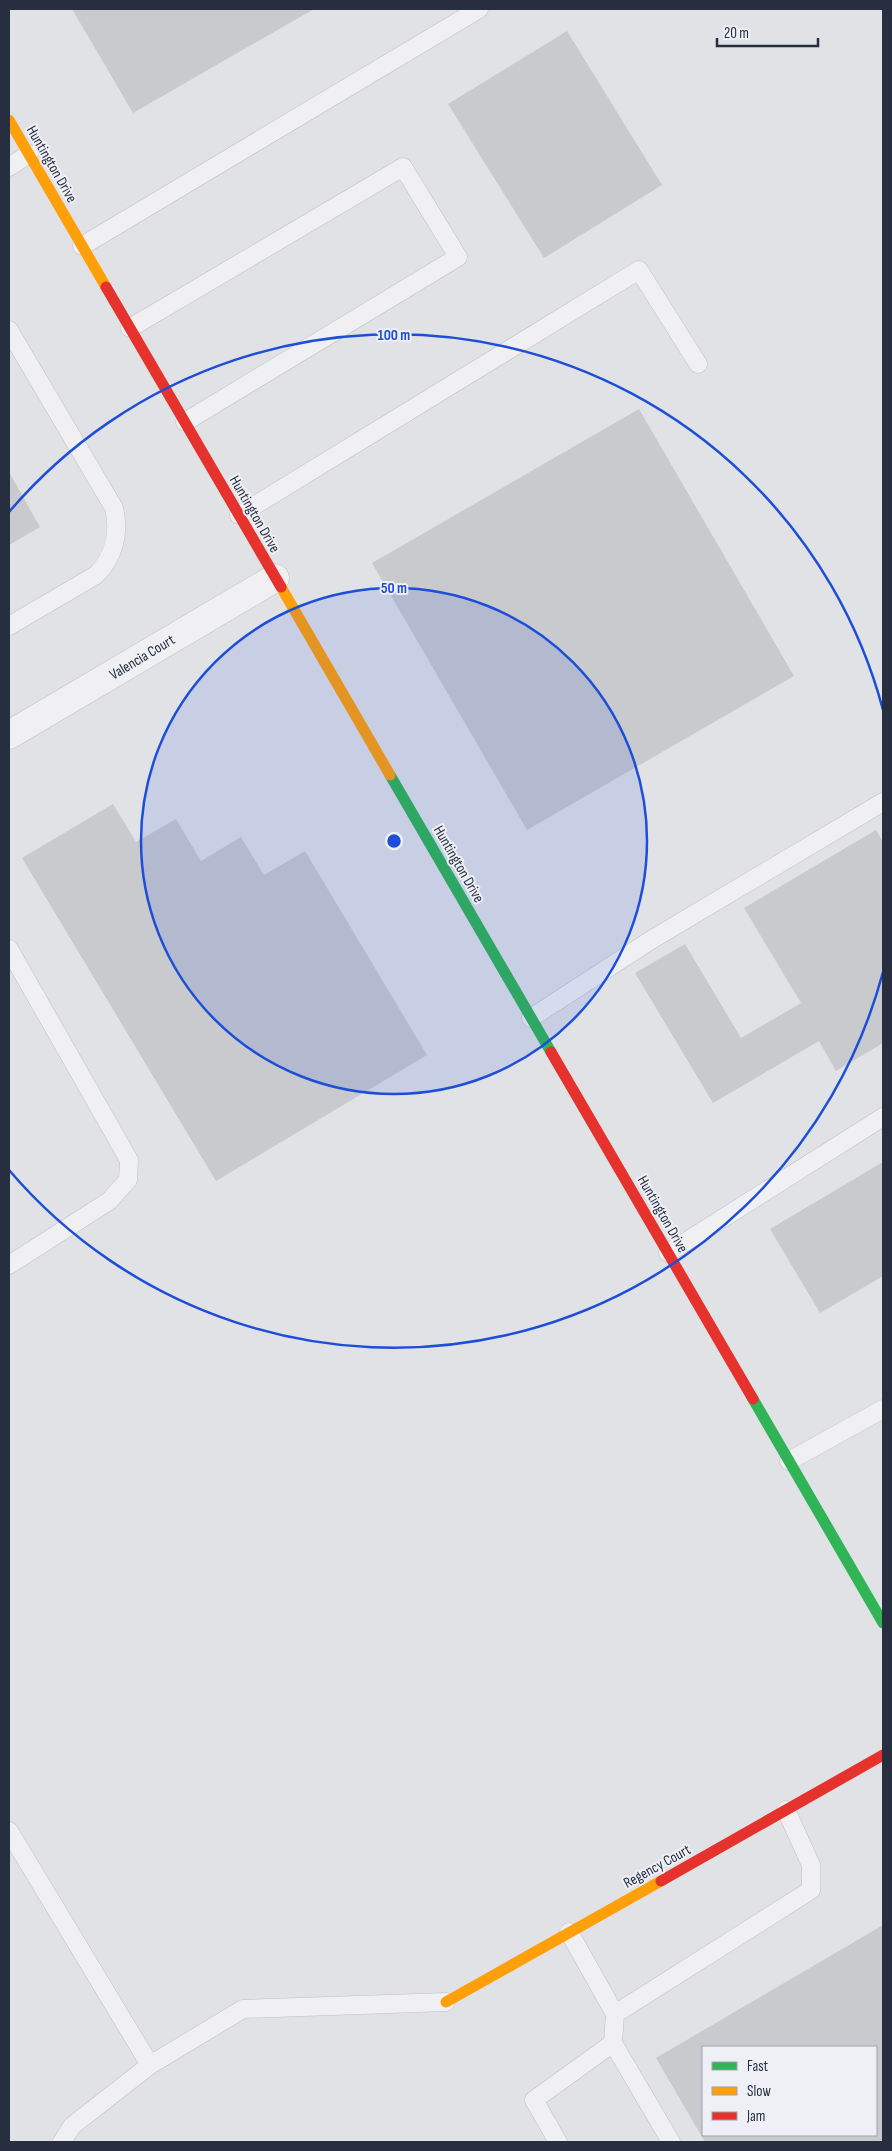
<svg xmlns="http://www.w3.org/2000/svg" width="892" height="2151" font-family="'Sofia Sans Condensed',sans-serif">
	<rect width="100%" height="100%" fill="#e0e2e6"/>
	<g fill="#c8cace" fill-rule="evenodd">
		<path d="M 72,9 L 314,9 L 133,113 Z"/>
		<path d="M 567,31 L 662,185 L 544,258 L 448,104 Z"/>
		<path d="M 639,409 L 794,676 L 527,830 L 372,563 Z"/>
		<path d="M 9,472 L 40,527 L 9,545 Z"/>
		<path d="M 113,804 L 136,842 L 176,819 L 201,861 L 241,837 L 264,875 L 305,851 L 427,1055 L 216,1181 L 22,858 Z"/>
		<path d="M 876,830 L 883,842 L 883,1043 L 836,1071 L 819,1041 L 713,1103 L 635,973 L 685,944 L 741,1038 L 801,1003 L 744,908 Z"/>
		<path d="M 883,1162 L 883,1276 L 820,1313 L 770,1229 Z"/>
		<path d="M 883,1925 L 883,2142 L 705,2142 L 656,2058 ZM 703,2047 L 876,2047 L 876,2135 L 703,2135 Z"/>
	</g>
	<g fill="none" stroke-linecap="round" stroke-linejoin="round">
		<defs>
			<g id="lane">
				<path d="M 9,167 L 29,154"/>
				<path d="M 82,246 L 479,9"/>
				<path d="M 130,328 L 403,167 L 458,257 L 185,422"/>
				<path d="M 9,330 L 114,508 C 120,533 114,557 96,575 L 9,626"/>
				<path d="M 239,515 L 639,270 L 698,364"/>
				<path d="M 9,949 L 129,1160 L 128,1180 L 109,1201 L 9,1265"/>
				<path d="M 531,1018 L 651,940 L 883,802"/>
				<path d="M 668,1253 L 883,1117"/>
				<path d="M 789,1461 L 883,1409"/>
				<path d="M 9,1831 L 150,2065"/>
				<path d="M 569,1932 L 615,2014"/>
				<path d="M 62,2142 L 72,2126 L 150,2065 L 243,2009 L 446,2002"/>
				<path d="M 558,2142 L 534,2100 L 613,2043"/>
				<path d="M 671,2142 L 613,2043 L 615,2014 L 811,1890 L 811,1865 L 786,1810"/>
			</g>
			<path id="street" d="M 9,735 L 275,578"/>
		</defs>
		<use href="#lane" stroke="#bec0c4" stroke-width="19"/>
		<use href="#street" stroke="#bec0c4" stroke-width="29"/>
		<use href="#lane" stroke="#f0f0f2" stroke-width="18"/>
		<use href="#street" stroke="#f0f0f2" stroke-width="28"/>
		<g stroke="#30b455" stroke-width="11">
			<path d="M 390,775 L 551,1052"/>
			<path d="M 753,1399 L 883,1623"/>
		</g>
		<g stroke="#ff9f0a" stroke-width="11">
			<path d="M 9,120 L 106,287"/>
			<path d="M 281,587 L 390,775"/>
			<path d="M 446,2002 L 661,1881"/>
		</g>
		<g stroke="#e5322d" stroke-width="11">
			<path d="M 106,287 L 281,587"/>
			<path d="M 551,1052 L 753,1399"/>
			<path d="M 661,1881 L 883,1755"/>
		</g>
	</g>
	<circle cx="394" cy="841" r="253" fill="#1d4ed8" fill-opacity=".12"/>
	<g fill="none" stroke="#1d4ed8" stroke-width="2.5">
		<circle cx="394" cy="841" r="253"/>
		<path d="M883 972A506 506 0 0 1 9 1170M9 512A506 506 0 0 1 883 710"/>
	</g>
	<g text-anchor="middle" stroke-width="4" stroke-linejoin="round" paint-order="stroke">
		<g font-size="15" fill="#272e3f" stroke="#eef0f5">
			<text transform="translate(52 164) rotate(60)" y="5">Huntington Drive</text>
			<text transform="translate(255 514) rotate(60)" y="5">Huntington Drive</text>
			<text transform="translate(142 657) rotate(-31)" y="5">Valencia Court</text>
			<text transform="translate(459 864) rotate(60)" y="5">Huntington Drive</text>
			<text transform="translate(663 1214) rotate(60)" y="5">Huntington Drive</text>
			<text transform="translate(657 1866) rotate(-29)" y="5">Regency Court</text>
		</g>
	</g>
	<circle cx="394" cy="841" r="8" fill="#1d4ed8" stroke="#eef0f5" stroke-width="2.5"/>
	<g font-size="15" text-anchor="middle" font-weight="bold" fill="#1d4ed8" stroke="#eef0f5" stroke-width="4" stroke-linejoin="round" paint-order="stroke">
		<text x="394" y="340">100 m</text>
		<text x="394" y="593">50 m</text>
	</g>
	<rect width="892" height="2151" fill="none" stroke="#272e3f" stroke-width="20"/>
	<rect x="702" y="2046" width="175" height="90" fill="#eef0f5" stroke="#9ea2ac"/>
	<rect x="712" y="2062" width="25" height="8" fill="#30b455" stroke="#9ea2ac"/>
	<text x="747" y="2071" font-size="15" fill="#272e3f">Fast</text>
	<rect x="712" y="2087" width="25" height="8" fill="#ff9f0a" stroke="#9ea2ac"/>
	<text x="747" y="2096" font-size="15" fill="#272e3f">Slow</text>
	<rect x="712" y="2112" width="25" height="8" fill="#e5322d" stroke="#9ea2ac"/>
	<text x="747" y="2121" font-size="15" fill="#272e3f">Jam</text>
	<path d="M717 38v8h101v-8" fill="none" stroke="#272e3f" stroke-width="2.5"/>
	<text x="724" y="38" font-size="15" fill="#272e3f" stroke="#eef0f5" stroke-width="4" paint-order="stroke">20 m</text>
</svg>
